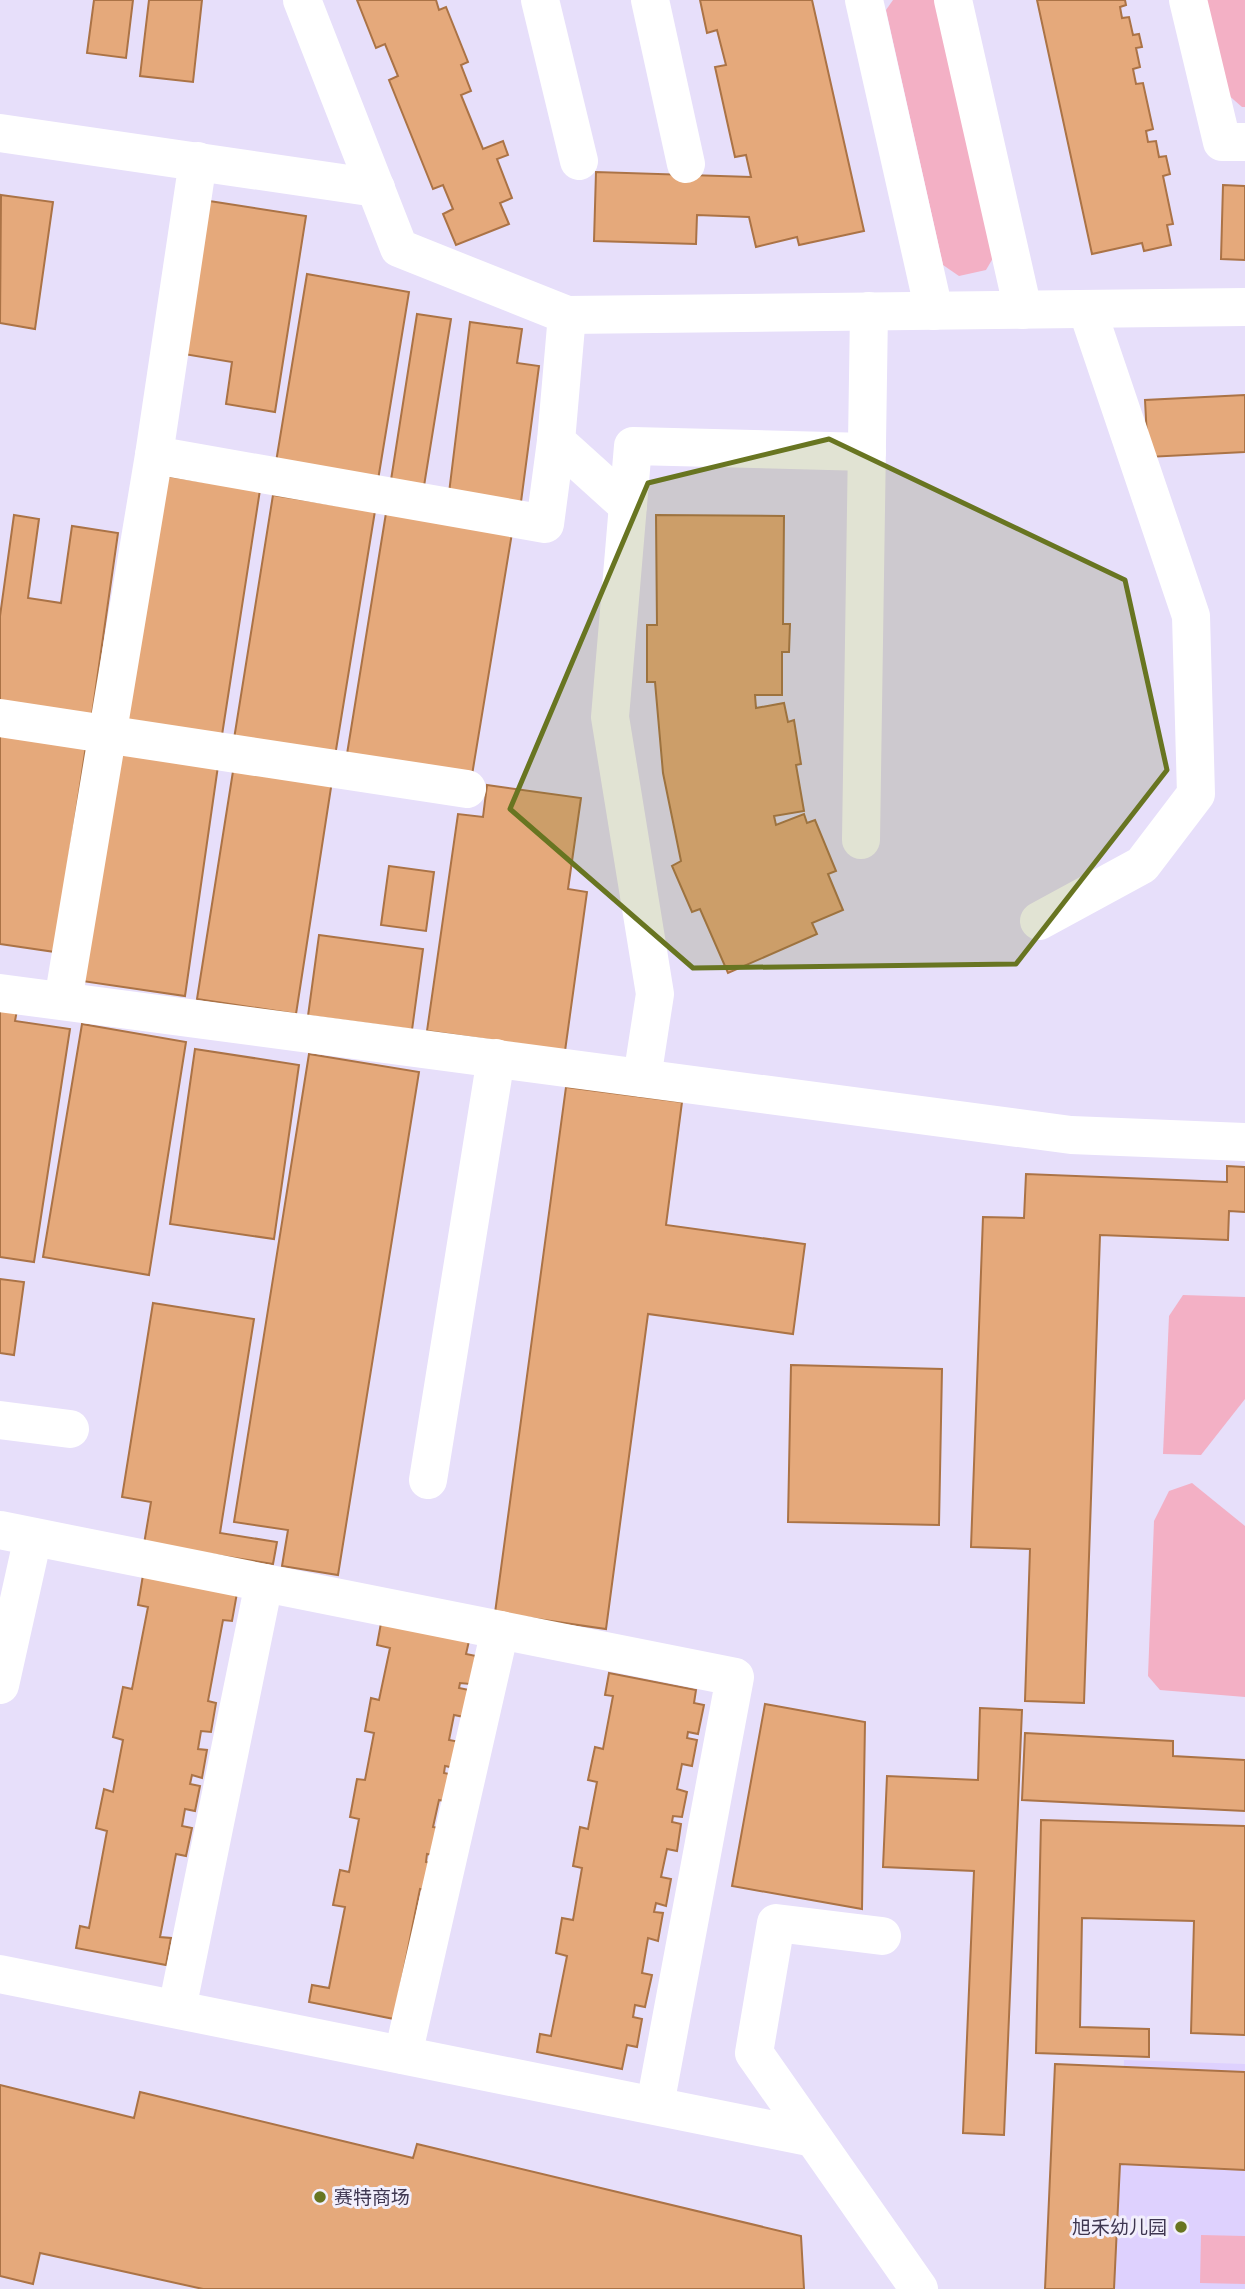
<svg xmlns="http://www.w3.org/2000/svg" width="1245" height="2289" font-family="'Open Sans','Noto Sans SC',sans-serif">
	<rect width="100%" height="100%" fill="#e7dffa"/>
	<path fill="#ded1fe" d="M 1124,2060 L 1245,2064 L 1245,2289 L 1114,2289 Z"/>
	<g fill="#f3b0c5">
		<path d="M 893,0 L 939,0 L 996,253 L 986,270 L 959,276 L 943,265 L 886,10 Z"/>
		<path d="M 1204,0 L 1245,0 L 1245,107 L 1242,107 L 1226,93 Z"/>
		<path d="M 1183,1295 L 1245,1297 L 1245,1399 L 1201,1455 L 1163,1454 L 1169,1316 Z"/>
		<path d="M 1192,1483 L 1245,1526 L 1245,1697 L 1160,1690 L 1148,1676 L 1154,1521 L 1169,1491 Z"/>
		<path d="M 1201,2235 L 1245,2236 L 1245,2284 L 1200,2283 Z"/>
	</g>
	<g fill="#e5a97b" stroke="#ab7346" stroke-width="2">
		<path d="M 94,0 L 133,0 L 126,58 L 87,53 Z"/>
		<path d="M 149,0 L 202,0 L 193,82 L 140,76 Z"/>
		<path d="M 357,0 L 436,0 L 439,10 L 446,7 L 468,62 L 461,65 L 471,91 L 461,95 L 483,149 L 503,141 L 508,155 L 497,159 L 512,198 L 500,203 L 509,224 L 456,245 L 443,214 L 453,209 L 443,185 L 433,189 L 389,80 L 398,76 L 385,44 L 376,48 Z"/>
		<path d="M 700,0 L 812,0 L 864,231 L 799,245 L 797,237 L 756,247 L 749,217 L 697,215 L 696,244 L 594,241 L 596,172 L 751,177 L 746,155 L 735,157 L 715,67 L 726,65 L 717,30 L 707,33 Z"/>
		<path d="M 1037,0 L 1125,0 L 1126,5 L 1120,7 L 1122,18 L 1129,17 L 1133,35 L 1139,34 L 1142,47 L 1136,48 L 1140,67 L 1133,69 L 1136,84 L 1143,83 L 1153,129 L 1146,131 L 1148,142 L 1156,141 L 1159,157 L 1166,156 L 1170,174 L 1163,176 L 1173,224 L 1167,225 L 1171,245 L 1144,251 L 1142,243 L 1092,254 Z"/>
		<path d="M 1223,185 L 1245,186 L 1245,260 L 1221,259 Z"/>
		<path d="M 1,195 L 53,202 L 35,329 L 0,323 Z"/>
		<path d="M 203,200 L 306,216 L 275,412 L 226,404 L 232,362 L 178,353 Z"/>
		<path d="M 307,274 L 409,292 L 378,480 L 276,462 Z"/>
		<path d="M 417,314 L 451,319 L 424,486 L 391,480 Z"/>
		<path d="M 470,322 L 522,329 L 517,363 L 539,366 L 521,502 L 449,493 Z"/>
		<path d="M 1245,395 L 1245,452 L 1148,457 L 1145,400 Z"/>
		<path d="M 154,474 L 260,490 L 222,735 L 116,718 Z"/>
		<path d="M 273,495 L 375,511 L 335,756 L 234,739 Z"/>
		<path d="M 386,513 L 512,533 L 472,775 L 347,754 Z"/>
		<path d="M 14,515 L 39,519 L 28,598 L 61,603 L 72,526 L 118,533 L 92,715 L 0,702 L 0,616 Z"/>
		<path d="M 656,515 L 784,516 L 783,624 L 790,624 L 789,652 L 782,652 L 782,695 L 755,695 L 756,708 L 784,703 L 788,722 L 794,720 L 801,764 L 796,765 L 804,811 L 774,816 L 776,825 L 804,814 L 807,823 L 815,820 L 836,871 L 828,874 L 843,910 L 812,923 L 817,934 L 728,973 L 700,909 L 692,912 L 672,866 L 681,861 L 663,773 L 655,682 L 647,682 L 647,625 L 657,625 Z"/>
		<path d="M 0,732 L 86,746 L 55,952 L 0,944 Z"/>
		<path d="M 115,751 L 218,766 L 185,996 L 82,981 Z"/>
		<path d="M 234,765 L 332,781 L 296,1014 L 197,999 Z"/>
		<path d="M 487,785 L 581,798 L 568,889 L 587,892 L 565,1051 L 427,1031 L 458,814 L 483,817 Z"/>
		<path d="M 389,866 L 434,872 L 426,931 L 381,925 Z"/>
		<path d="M 319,935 L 423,949 L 412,1030 L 308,1016 Z"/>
		<path d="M 0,1008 L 17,1010 L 15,1021 L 70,1029 L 34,1262 L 0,1257 Z"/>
		<path d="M 82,1024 L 186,1042 L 149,1275 L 43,1257 Z"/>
		<path d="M 195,1049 L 299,1065 L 274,1239 L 170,1224 Z"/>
		<path d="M 309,1054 L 419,1072 L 338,1575 L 282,1566 L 288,1530 L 234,1522 Z"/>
		<path d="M 566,1087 L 682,1102 L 666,1225 L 805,1244 L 793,1334 L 648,1314 L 606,1629 L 495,1613 Z"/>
		<path d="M 1227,1166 L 1245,1167 L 1245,1212 L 1229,1211 L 1228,1240 L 1100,1235 L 1084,1703 L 1025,1701 L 1030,1549 L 971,1547 L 983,1217 L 1024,1218 L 1026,1174 L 1227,1182 Z"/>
		<path d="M 0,1279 L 24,1282 L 14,1355 L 0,1353 Z"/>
		<path d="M 153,1303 L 254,1319 L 220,1533 L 277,1542 L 273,1564 L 144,1544 L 151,1502 L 122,1497 Z"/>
		<path d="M 791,1365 L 942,1369 L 939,1525 L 788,1522 Z"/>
		<path d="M 143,1575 L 237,1593 L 232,1621 L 223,1620 L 208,1701 L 216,1703 L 211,1732 L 201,1731 L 198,1749 L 207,1750 L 202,1778 L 192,1775 L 190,1784 L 200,1786 L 195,1811 L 185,1809 L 182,1826 L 192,1828 L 186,1856 L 176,1854 L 160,1937 L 171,1938 L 166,1965 L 76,1948 L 80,1926 L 89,1928 L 107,1831 L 96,1828 L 104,1789 L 113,1792 L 123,1740 L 113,1737 L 123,1687 L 132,1689 L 148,1607 L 138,1605 Z"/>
		<path d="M 381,1623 L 469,1641 L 466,1654 L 476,1656 L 470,1684 L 460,1683 L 459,1688 L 469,1690 L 464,1717 L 454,1715 L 449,1740 L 460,1742 L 455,1768 L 445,1766 L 444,1773 L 454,1775 L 448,1802 L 439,1800 L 433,1827 L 443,1829 L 438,1856 L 427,1854 L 426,1862 L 435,1864 L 430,1891 L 420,1889 L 394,2019 L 309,2002 L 312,1985 L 329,1988 L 345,1907 L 333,1905 L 340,1870 L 349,1872 L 359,1819 L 350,1817 L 357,1779 L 365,1780 L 374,1733 L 365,1731 L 371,1698 L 379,1700 L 390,1648 L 377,1645 Z"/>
		<path d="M 609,1673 L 696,1690 L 694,1703 L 704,1705 L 698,1734 L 688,1732 L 687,1738 L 697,1740 L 692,1766 L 682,1764 L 677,1789 L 687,1792 L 682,1817 L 673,1816 L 672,1822 L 681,1824 L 677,1851 L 667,1849 L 661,1877 L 671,1879 L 666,1906 L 656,1903 L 654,1912 L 663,1913 L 658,1941 L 648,1938 L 642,1973 L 652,1975 L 645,2007 L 635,2005 L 633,2017 L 642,2019 L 637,2047 L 627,2045 L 622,2069 L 537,2052 L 540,2034 L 551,2036 L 567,1956 L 556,1953 L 562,1918 L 573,1920 L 582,1868 L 573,1866 L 580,1827 L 588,1829 L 597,1782 L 588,1780 L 595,1747 L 603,1749 L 613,1696 L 605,1695 Z"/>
		<path d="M 765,1704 L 865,1722 L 862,1909 L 732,1886 Z"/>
		<path d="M 980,1708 L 1022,1710 L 1004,2135 L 963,2133 L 974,1871 L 883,1867 L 887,1776 L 978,1780 Z"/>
		<path d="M 1025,1733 L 1173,1741 L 1173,1756 L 1245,1760 L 1245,1811 L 1022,1800 Z"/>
		<path d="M 1041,1820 L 1245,1826 L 1245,2035 L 1191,2033 L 1194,1921 L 1082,1918 L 1080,2027 L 1149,2029 L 1149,2057 L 1036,2053 Z"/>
		<path d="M 1055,2064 L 1245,2072 L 1245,2170 L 1120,2164 L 1114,2289 L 1045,2289 Z"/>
		<path d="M 0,2085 L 134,2118 L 140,2092 L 413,2158 L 417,2144 L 801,2236 L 804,2289 L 203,2289 L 40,2253 L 33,2284 L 0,2276 Z"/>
	</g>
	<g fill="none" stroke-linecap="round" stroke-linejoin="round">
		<g stroke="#fff" stroke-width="38">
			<path d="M 302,0 L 399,248 L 567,315 L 1245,307"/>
			<path d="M 540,0 L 579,161"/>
			<path d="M 650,0 L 686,164"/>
			<path d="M 864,0 L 934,311"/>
			<path d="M 953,0 L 1023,310"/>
			<path d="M 1188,0 L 1222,142 L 1245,142"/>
			<path d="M 0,133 L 376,188"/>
			<path d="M 567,315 L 556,441 L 628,506"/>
			<path d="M 154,455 L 545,524 L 556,441"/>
			<path d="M 0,718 L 467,789"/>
			<path d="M 861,840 L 869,311"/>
			<path d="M 1039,921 L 1142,865 L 1196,794 L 1191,616 L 1087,309"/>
			<path d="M 0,993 L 1071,1135 L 1245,1142"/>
			<path d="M 63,1001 L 154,455 L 198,161"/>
			<path d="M 642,1078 L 655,994 L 610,717 L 633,446 L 867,452"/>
			<path d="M 0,1420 L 70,1429"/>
			<path d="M 428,1480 L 496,1058"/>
			<path d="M 0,1530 L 735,1677 L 655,2105"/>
			<path d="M 0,1685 L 33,1537"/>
			<path d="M 882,1936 L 776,1923 L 754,2053 L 919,2289"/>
			<path d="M 0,1974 L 813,2138"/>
			<path d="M 177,2009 L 264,1583"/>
			<path d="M 403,2055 L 500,1630"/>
		</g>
	</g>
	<path fill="#687521" fill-opacity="0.2" stroke="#687521" stroke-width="5" stroke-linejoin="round" d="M 829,439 L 1125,580 L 1167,770 L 1016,964 L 693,968 L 510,809 L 648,483 Z"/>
	<g fill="#687521" stroke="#f2effc" stroke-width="2.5">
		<circle cx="320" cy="2197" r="7"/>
		<circle cx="1181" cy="2227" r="7"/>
	</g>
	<g text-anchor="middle" stroke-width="6" stroke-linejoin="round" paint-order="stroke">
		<g font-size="19" fill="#3f3751" stroke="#f2effc" text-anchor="start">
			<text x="334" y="2204">赛特商场</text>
			<text x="1167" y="2234" text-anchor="end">旭禾幼儿园</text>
		</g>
	</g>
</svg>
